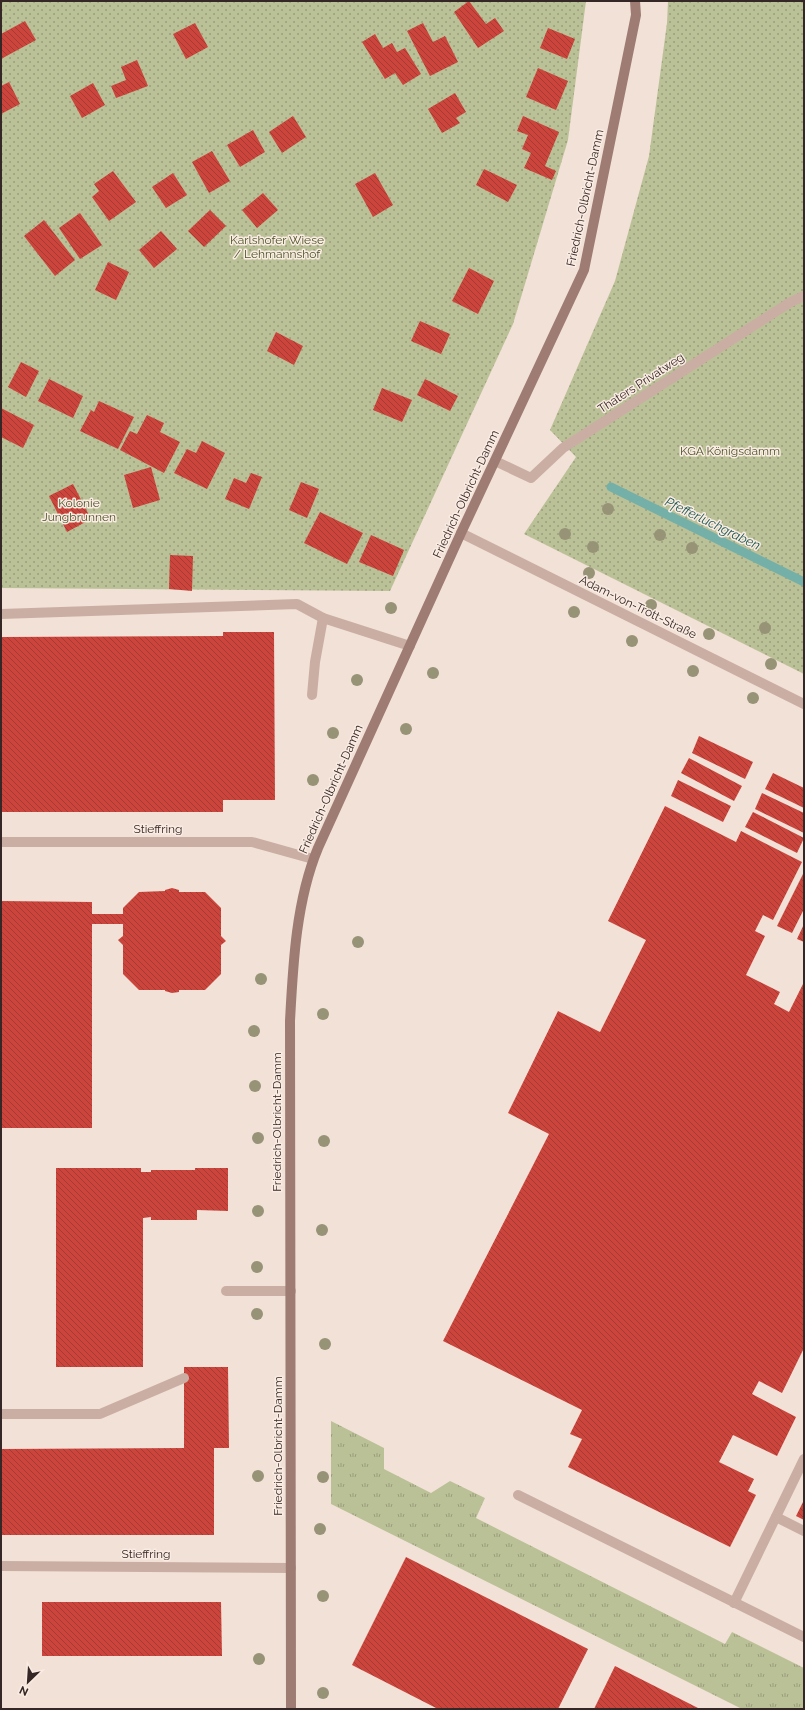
<svg xmlns="http://www.w3.org/2000/svg" width="805" height="1710" font-family="Raleway,sans-serif">
	<defs>
		<pattern id="grass-tufts" width="24" height="20" patternUnits="userSpaceOnUse"><rect width="24" height="20" fill="#bbc197"/><path d="M3 7l-1-3M5 7V3M7 7l1-3M15 17l-1-3M17 17v-4M19 17l1-3" fill="none" stroke="#999d7b"/></pattern>
		<pattern id="park-dots" width="8" height="8" patternUnits="userSpaceOnUse"><rect width="8" height="8" fill="#bbc197"/><path d="M2 2h.1M6 6h.1" fill="none" stroke="#999d7b" stroke-width="1.8" stroke-linecap="round"/></pattern>
		<pattern id="building-back-hatch" width="6" height="6" patternUnits="userSpaceOnUse"><rect width="6" height="6" fill="#cb453c"/><path d="M-1 5l2 2M0 0l6 6M5-1l2 2" fill="none" stroke="#a63a32"/></pattern>
	</defs>
	<rect width="100%" height="100%" fill="#f2e1d7"/>
	<path fill="url(#grass-tufts)" d="M 331,1421 L 384,1448 L 384,1469 L 431,1493 L 450,1481 L 485,1498 L 476,1518 L 725,1644 L 732,1632 L 804,1668 L 804,1709 L 742,1709 L 331,1504 Z"/>
	<g fill="url(#park-dots)">
		<path d="M 1,1 L 586,1 L 568,140 L 513,324 L 390,591 L 1,588 Z"/>
		<path d="M 668,1 L 804,1 L 804,674 L 524,534 L 576,457 L 550,430 L 615,281 L 649,156 L 667,23 Z"/>
	</g>
	<g fill="none" stroke-linecap="round" stroke-linejoin="round">
		<path stroke="#75b0a8" stroke-width="9" d="M 611,487 L 804,582"/>
	</g>
	<g fill="url(#building-back-hatch)">
		<path d="M 469,1 L 486,24 L 495,18 L 504,31 L 478,48 L 454,12 Z"/>
		<path d="M 25,21 L 36,40 L 1,59 L 1,34 Z"/>
		<path d="M 195,23 L 208,47 L 186,59 L 173,34 Z"/>
		<path d="M 423,23 L 433,42 L 445,36 L 458,62 L 430,76 L 407,31 Z"/>
		<path d="M 548,28 L 575,39 L 567,59 L 540,48 Z"/>
		<path d="M 375,34 L 383,48 L 392,43 L 397,52 L 405,48 L 421,74 L 403,85 L 395,73 L 385,79 L 362,42 Z"/>
		<path d="M 137,60 L 148,86 L 116,98 L 111,86 L 126,80 L 121,67 Z"/>
		<path d="M 538,68 L 568,81 L 556,110 L 526,97 Z"/>
		<path d="M 9,82 L 20,104 L 1,114 L 1,86 Z"/>
		<path d="M 93,83 L 105,105 L 82,118 L 70,96 Z"/>
		<path d="M 455,93 L 466,112 L 456,118 L 460,123 L 442,133 L 428,109 Z"/>
		<path d="M 293,116 L 306,137 L 282,153 L 269,132 Z"/>
		<path d="M 523,116 L 559,132 L 545,166 L 556,171 L 552,180 L 524,168 L 531,153 L 522,149 L 528,135 L 517,131 Z"/>
		<path d="M 253,130 L 265,152 L 240,167 L 227,145 Z"/>
		<path d="M 212,151 L 230,181 L 209,193 L 192,162 Z"/>
		<path d="M 484,169 L 517,185 L 508,202 L 476,185 Z"/>
		<path d="M 113,171 L 136,202 L 109,221 L 92,197 L 99,191 L 94,184 Z"/>
		<path d="M 173,173 L 187,195 L 166,208 L 152,187 Z"/>
		<path d="M 375,173 L 393,205 L 373,217 L 355,184 Z"/>
		<path d="M 263,193 L 278,210 L 257,228 L 242,210 Z"/>
		<path d="M 210,210 L 226,226 L 204,247 L 188,231 Z"/>
		<path d="M 80,213 L 102,245 L 80,259 L 59,228 Z"/>
		<path d="M 44,220 L 75,260 L 55,276 L 24,236 Z"/>
		<path d="M 161,231 L 177,249 L 154,268 L 139,250 Z"/>
		<path d="M 108,262 L 129,272 L 116,300 L 95,290 Z"/>
		<path d="M 469,268 L 494,281 L 478,314 L 452,301 Z"/>
		<path d="M 420,321 L 450,334 L 441,354 L 411,341 Z"/>
		<path d="M 276,332 L 303,346 L 294,365 L 267,351 Z"/>
		<path d="M 21,362 L 39,371 L 26,397 L 8,387 Z"/>
		<path d="M 49,379 L 83,396 L 73,418 L 38,401 Z"/>
		<path d="M 425,379 L 458,396 L 450,411 L 417,395 Z"/>
		<path d="M 382,388 L 412,400 L 402,422 L 373,410 Z"/>
		<path d="M 99,401 L 134,417 L 118,449 L 80,431 L 91,410 L 94,412 Z"/>
		<path d="M 1,408 L 34,425 L 23,448 L 1,437 Z"/>
		<path d="M 147,415 L 164,423 L 160,432 L 180,442 L 164,473 L 120,450 L 130,431 L 137,434 Z"/>
		<path d="M 202,441 L 225,453 L 207,489 L 174,473 L 187,449 L 196,453 Z"/>
		<path d="M 151,467 L 160,500 L 133,508 L 124,475 Z"/>
		<path d="M 251,473 L 262,477 L 249,509 L 225,499 L 234,478 L 246,483 Z"/>
		<path d="M 301,482 L 319,489 L 307,518 L 289,510 Z"/>
		<path d="M 73,484 L 91,519 L 67,532 L 49,496 Z"/>
		<path d="M 320,512 L 363,533 L 347,564 L 304,543 Z"/>
		<path d="M 371,535 L 404,550 L 393,576 L 359,562 Z"/>
		<path d="M 170,555 L 193,556 L 192,591 L 169,589 Z"/>
		<path d="M 223,632 L 274,632 L 275,800 L 223,800 L 223,812 L 1,812 L 1,637 L 223,636 Z"/>
		<path d="M 699,736 L 753,762 L 745,779 L 692,753 Z"/>
		<path d="M 689,758 L 742,786 L 734,801 L 681,773 Z"/>
		<path d="M 773,773 L 804,788 L 804,808 L 765,789 Z"/>
		<path d="M 678,780 L 731,806 L 723,822 L 671,796 Z"/>
		<path d="M 762,793 L 804,813 L 804,833 L 755,809 Z"/>
		<path d="M 665,806 L 736,842 L 741,831 L 802,862 L 773,920 L 763,915 L 755,931 L 765,936 L 746,975 L 780,992 L 774,1004 L 789,1012 L 804,982 L 804,1348 L 782,1393 L 759,1381 L 752,1394 L 796,1417 L 777,1456 L 733,1435 L 719,1462 L 754,1479 L 748,1491 L 756,1495 L 730,1547 L 568,1467 L 582,1439 L 570,1434 L 582,1410 L 443,1341 L 549,1134 L 508,1113 L 558,1011 L 600,1032 L 646,940 L 608,921 Z"/>
		<path d="M 753,812 L 804,838 L 797,853 L 745,827 Z"/>
		<path d="M 804,872 L 804,909 L 792,933 L 777,926 Z"/>
		<path d="M 172,888 L 179,890 L 179,892 L 205,892 L 221,908 L 221,936 L 226,941 L 221,945 L 221,974 L 205,990 L 179,990 L 179,992 L 172,993 L 165,991 L 165,990 L 139,990 L 123,974 L 123,945 L 118,940 L 123,936 L 123,924 L 92,924 L 92,1128 L 1,1128 L 1,901 L 92,902 L 92,914 L 123,914 L 123,908 L 139,892 L 165,891 L 165,890 Z"/>
		<path d="M 804,924 L 804,942 L 797,939 Z"/>
		<path d="M 56,1168 L 141,1168 L 141,1172 L 151,1172 L 151,1170 L 195,1170 L 195,1168 L 228,1168 L 228,1211 L 197,1210 L 197,1220 L 151,1220 L 151,1217 L 143,1218 L 143,1367 L 56,1367 Z"/>
		<path d="M 184,1367 L 228,1367 L 229,1448 L 214,1448 L 214,1535 L 1,1535 L 1,1449 L 184,1448 Z"/>
		<path d="M 804,1500 L 804,1520 L 796,1516 Z"/>
		<path d="M 406,1557 L 588,1649 L 558,1709 L 438,1709 L 352,1665 Z"/>
		<path d="M 42,1602 L 221,1602 L 222,1656 L 42,1656 Z"/>
		<path d="M 615,1666 L 700,1709 L 594,1709 Z"/>
	</g>
	<g fill="none" stroke-linecap="round" stroke-linejoin="round">
		<g stroke="#caaea3" stroke-width="10">
			<path d="M 495,461 L 531,478 L 563,448 L 789,303 L 804,296"/>
			<path d="M 1,614 L 297,604 L 323,618 L 410,646"/>
			<path d="M 312,695 L 315,662 L 323,618"/>
			<path d="M 226,1291 L 291,1291"/>
			<path d="M 1,1414 L 100,1414 L 184,1378"/>
			<path d="M 518,1495 L 804,1637"/>
			<path d="M 776,1517 L 804,1531"/>
			<path d="M 734,1603 L 804,1459"/>
		</g>
		<g stroke="#caaea3" stroke-width="10">
			<path d="M 461,533 L 804,704"/>
			<path d="M 1,842 L 252,842 L 313,859"/>
			<path d="M 1,1566 L 291,1568"/>
		</g>
		<path stroke="#9e7c74" stroke-width="10" d="M 291,1709 L 290,1021 C 293,964 296,901 318,848 L 461,533 L 584,270 L 636,15 L 635,1"/>
	</g>
	<g fill="#979377">
		<circle cx="608" cy="509" r="6"/>
		<circle cx="565" cy="534" r="6"/>
		<circle cx="660" cy="535" r="6"/>
		<circle cx="593" cy="547" r="6"/>
		<circle cx="692" cy="548" r="6"/>
		<circle cx="589" cy="573" r="6"/>
		<circle cx="651" cy="605" r="6"/>
		<circle cx="391" cy="608" r="6"/>
		<circle cx="574" cy="612" r="6"/>
		<circle cx="765" cy="628" r="6"/>
		<circle cx="709" cy="634" r="6"/>
		<circle cx="632" cy="641" r="6"/>
		<circle cx="771" cy="664" r="6"/>
		<circle cx="693" cy="671" r="6"/>
		<circle cx="433" cy="673" r="6"/>
		<circle cx="357" cy="680" r="6"/>
		<circle cx="753" cy="698" r="6"/>
		<circle cx="406" cy="729" r="6"/>
		<circle cx="333" cy="733" r="6"/>
		<circle cx="313" cy="780" r="6"/>
		<circle cx="358" cy="942" r="6"/>
		<circle cx="261" cy="979" r="6"/>
		<circle cx="323" cy="1014" r="6"/>
		<circle cx="254" cy="1031" r="6"/>
		<circle cx="255" cy="1086" r="6"/>
		<circle cx="258" cy="1138" r="6"/>
		<circle cx="324" cy="1141" r="6"/>
		<circle cx="258" cy="1211" r="6"/>
		<circle cx="322" cy="1230" r="6"/>
		<circle cx="257" cy="1267" r="6"/>
		<circle cx="257" cy="1314" r="6"/>
		<circle cx="325" cy="1344" r="6"/>
		<circle cx="258" cy="1476" r="6"/>
		<circle cx="323" cy="1477" r="6"/>
		<circle cx="320" cy="1529" r="6"/>
		<circle cx="323" cy="1596" r="6"/>
		<circle cx="259" cy="1659" r="6"/>
		<circle cx="323" cy="1693" r="6"/>
	</g>
	<g text-anchor="middle" stroke-width="3" stroke-linejoin="round" paint-order="stroke">
		<g font-size="12" fill="#352725" stroke="#faece3">
			<text transform="translate(585 198) rotate(-78)" y="4">Friedrich-Olbricht-Damm</text>
			<text transform="translate(641 383) rotate(-33)" y="4">Thaters Privatweg</text>
			<text transform="translate(466 494) rotate(-65)" y="4">Friedrich-Olbricht-Damm</text>
			<text transform="translate(638 607) rotate(26)" y="4">Adam-von-Trott-Straße</text>
			<text transform="translate(331 789) rotate(-66)" y="4">Friedrich-Olbricht-Damm</text>
			<text x="158" y="833">Stieffring</text>
			<text transform="translate(277 1122) rotate(-90)" y="4">Friedrich-Olbricht-Damm</text>
			<text transform="translate(278 1446) rotate(-90)" y="4">Friedrich-Olbricht-Damm</text>
			<text x="146" y="1558">Stieffring</text>
		</g>
		<g font-size="12" fill="#4c5428" stroke="#faece3">
			<text x="277" y="244">Karlshofer Wiese<tspan x="277" dy="14">/ Lehmannshof</tspan></text>
			<text x="730" y="455">KGA Königsdamm</text>
			<text x="79" y="507">Kolonie<tspan x="79" dy="14">Jungbrunnen</tspan></text>
		</g>
		<g font-size="13" font-style="italic" fill="#195851" stroke="#faece3">
			<text transform="translate(713 523) rotate(26)" y="5">Pfefferluchgraben</text>
		</g>
	</g>
	<rect width="805" height="1710" fill="none" stroke="#352725" stroke-width="4"/>
	<g transform="translate(28 1682) rotate(205)" stroke="#faece3" stroke-width="3" paint-order="stroke">
	<path d="M0-3L7 15L0 10L-7 15Z" fill="#352725"/>
	<text y="-6" font-size="11" font-weight="bold" text-anchor="middle" fill="#352725">N</text>
	</g>
</svg>
